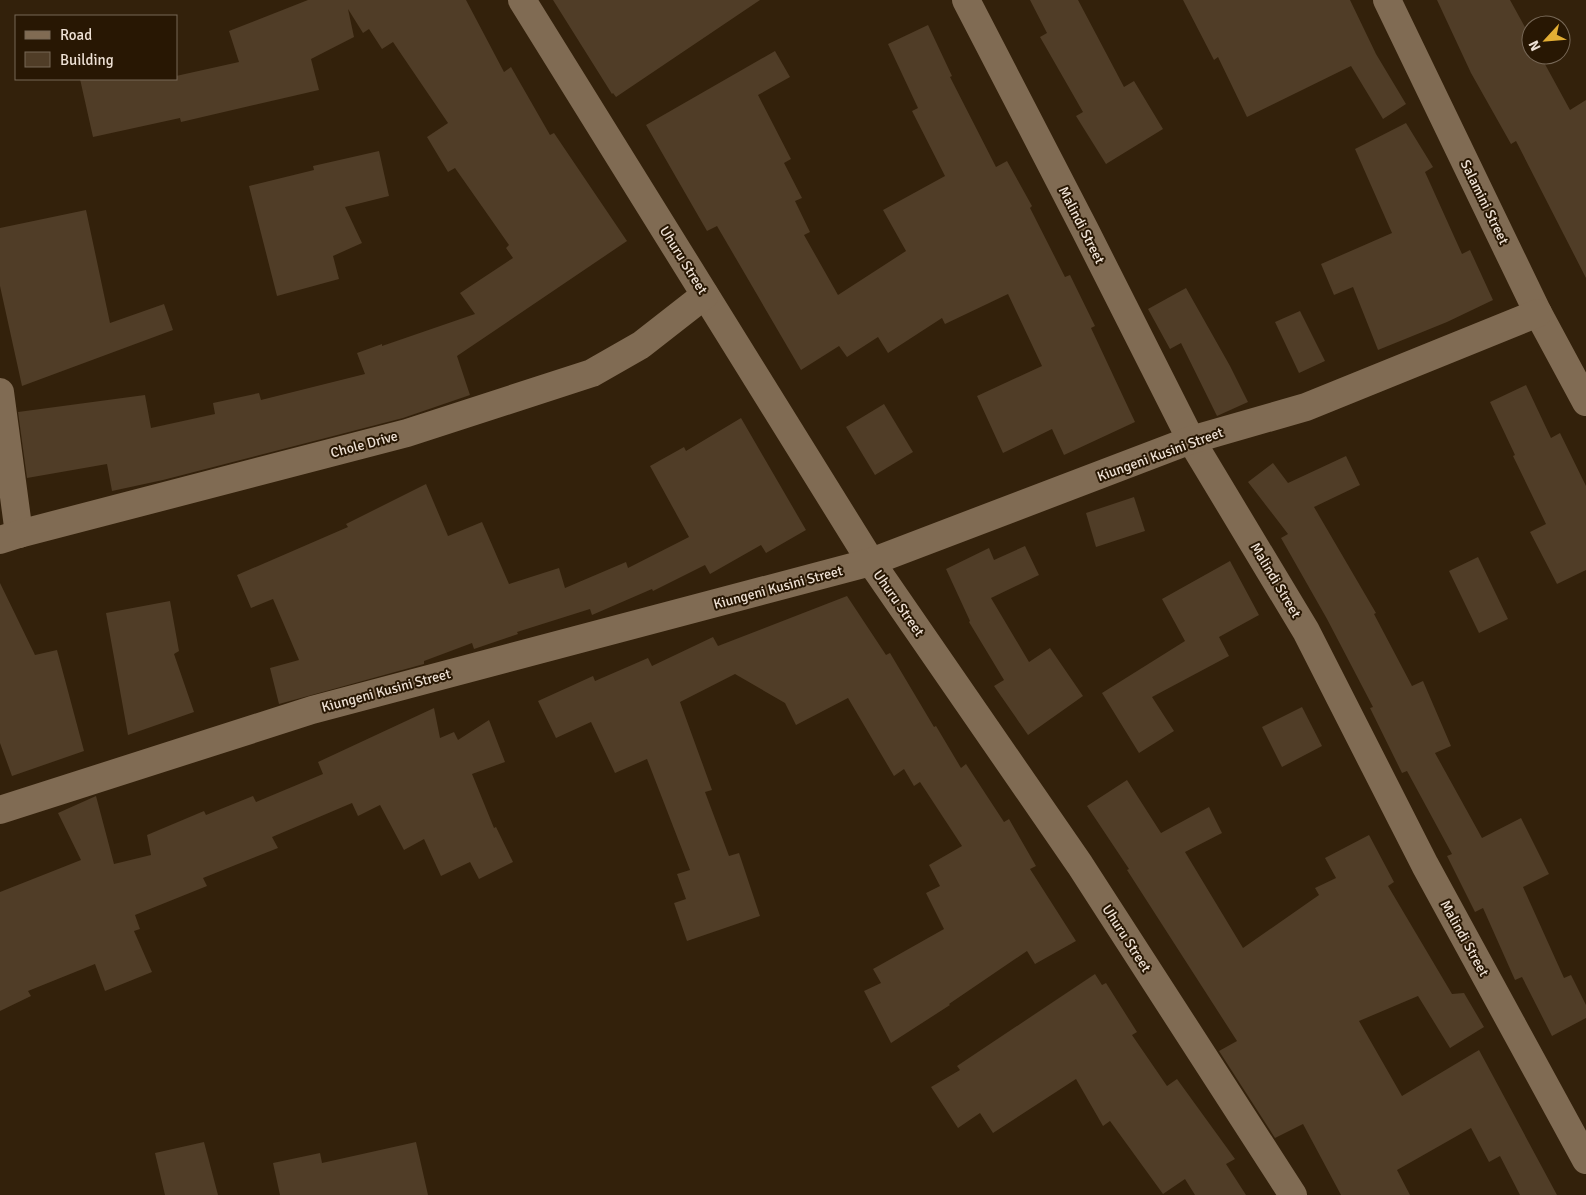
<svg xmlns="http://www.w3.org/2000/svg" width="1586" height="1195" font-family="Signika,sans-serif">
	<rect width="100%" height="100%" fill="#33210b"/>
	<g fill="#503d27">
		<path d="M 308,0 L 466,0 L 504,72 L 511,67 L 550,135 L 554,133 L 627,241 L 457,356 L 470,395 L 403,418 L 163,480 L 112,491 L 107,464 L 27,478 L 18,412 L 145,395 L 151,428 L 215,414 L 213,403 L 259,393 L 261,400 L 365,374 L 357,353 L 382,344 L 382,346 L 475,314 L 460,293 L 513,258 L 506,248 L 509,245 L 455,168 L 448,172 L 427,137 L 448,123 L 393,42 L 382,49 L 369,29 L 363,33 L 348,9 L 354,37 L 311,59 L 319,90 L 181,122 L 180,118 L 93,137 L 80,79 L 176,79 L 176,76 L 239,62 L 229,31 Z"/>
		<path d="M 553,0 L 760,0 L 616,97 L 613,93 L 612,94 Z"/>
		<path d="M 1030,0 L 1078,0 L 1124,87 L 1134,81 L 1163,129 L 1106,164 L 1076,116 L 1083,112 L 1040,37 L 1047,33 Z"/>
		<path d="M 1183,0 L 1350,0 L 1376,54 L 1406,104 L 1383,119 L 1351,66 L 1247,117 L 1218,57 L 1214,60 Z"/>
		<path d="M 1437,0 L 1510,0 L 1531,38 L 1531,55 L 1540,55 L 1570,110 L 1586,100 L 1586,278 L 1516,141 L 1511,144 L 1471,73 Z"/>
		<path d="M 928,25 L 952,76 L 950,77 L 996,167 L 1007,161 L 1032,206 L 1030,208 L 1065,277 L 1070,275 L 1095,326 L 1091,328 L 1135,422 L 1064,455 L 1052,429 L 1003,453 L 977,396 L 1042,366 L 1008,294 L 945,324 L 942,318 L 888,353 L 878,337 L 847,357 L 839,346 L 801,370 L 717,226 L 707,231 L 646,125 L 775,51 L 790,77 L 758,95 L 791,159 L 784,163 L 802,198 L 795,201 L 810,232 L 804,235 L 838,295 L 906,251 L 883,210 L 945,176 L 912,111 L 918,108 L 888,44 Z"/>
		<path d="M 1406,123 L 1433,167 L 1425,172 L 1462,254 L 1470,250 L 1493,300 L 1447,322 L 1378,350 L 1353,287 L 1334,295 L 1321,264 L 1392,233 L 1355,149 Z"/>
		<path d="M 379,151 L 389,196 L 345,207 L 362,243 L 333,256 L 339,279 L 277,296 L 249,186 L 314,170 L 313,166 Z"/>
		<path d="M 86,210 L 110,323 L 164,304 L 173,330 L 22,386 L 0,286 L 0,228 Z"/>
		<path d="M 1186,288 L 1230,366 L 1248,402 L 1217,416 L 1181,343 L 1170,349 L 1148,309 Z"/>
		<path d="M 1300,311 L 1325,361 L 1299,373 L 1275,322 Z"/>
		<path d="M 1526,385 L 1551,438 L 1560,433 L 1586,486 L 1586,570 L 1557,584 L 1530,532 L 1546,524 L 1513,456 L 1515,455 L 1490,402 Z"/>
		<path d="M 884,404 L 913,452 L 875,475 L 846,427 Z"/>
		<path d="M 741,418 L 806,530 L 766,553 L 761,545 L 710,574 L 705,565 L 653,591 L 652,589 L 592,615 L 590,609 L 517,632 L 518,634 L 474,649 L 472,643 L 424,661 L 424,664 L 279,704 L 270,668 L 299,660 L 273,599 L 251,608 L 237,575 L 348,527 L 346,524 L 426,484 L 448,536 L 482,522 L 509,584 L 559,568 L 565,588 L 626,562 L 628,568 L 689,537 L 650,466 L 684,447 L 686,451 Z"/>
		<path d="M 1346,456 L 1360,485 L 1314,507 L 1376,613 L 1374,614 L 1412,686 L 1423,681 L 1451,746 L 1435,753 L 1482,838 L 1521,818 L 1549,874 L 1523,887 L 1564,978 L 1571,975 L 1586,1005 L 1586,1018 L 1552,1036 L 1522,977 L 1515,980 L 1483,908 L 1475,912 L 1447,856 L 1452,854 L 1407,771 L 1402,773 L 1370,708 L 1373,707 L 1327,619 L 1281,538 L 1288,534 L 1248,482 L 1273,463 L 1288,483 Z"/>
		<path d="M 1134,497 L 1145,531 L 1096,547 L 1086,513 Z"/>
		<path d="M 1025,546 L 1039,575 L 991,598 L 1029,662 L 1050,648 L 1083,696 L 1028,735 L 994,686 L 1004,680 L 969,622 L 970,621 L 946,569 L 989,548 L 994,560 Z"/>
		<path d="M 1478,557 L 1508,619 L 1479,633 L 1449,571 Z"/>
		<path d="M 1230,561 L 1259,615 L 1219,637 L 1229,656 L 1152,697 L 1174,731 L 1139,753 L 1102,693 L 1185,641 L 1162,599 Z"/>
		<path d="M 0,583 L 35,655 L 57,650 L 84,751 L 12,776 L 0,743 Z"/>
		<path d="M 847,596 L 886,655 L 890,653 L 934,727 L 936,726 L 961,768 L 966,764 L 1004,822 L 1009,819 L 1036,866 L 1030,869 L 1076,941 L 1035,964 L 1027,951 L 949,1004 L 950,1005 L 891,1043 L 864,991 L 881,983 L 873,969 L 944,929 L 926,893 L 940,886 L 929,865 L 962,846 L 920,782 L 914,786 L 904,769 L 894,776 L 848,698 L 796,725 L 785,703 L 735,674 L 680,702 L 712,790 L 705,792 L 729,856 L 739,853 L 760,916 L 687,941 L 674,903 L 686,899 L 677,874 L 690,870 L 647,759 L 615,773 L 591,722 L 556,738 L 538,701 L 593,676 L 595,681 L 648,658 L 652,666 L 713,637 L 718,646 Z"/>
		<path d="M 170,601 L 179,651 L 174,654 L 194,712 L 128,735 L 106,613 Z"/>
		<path d="M 1302,707 L 1322,746 L 1282,767 L 1262,727 Z"/>
		<path d="M 434,708 L 440,738 L 454,732 L 458,740 L 489,720 L 505,762 L 472,774 L 494,828 L 496,827 L 513,862 L 479,879 L 470,862 L 441,876 L 424,839 L 404,850 L 380,805 L 358,816 L 352,803 L 272,837 L 278,848 L 203,878 L 207,886 L 135,915 L 140,929 L 134,931 L 152,972 L 105,991 L 95,964 L 28,991 L 31,996 L 0,1011 L 0,892 L 81,860 L 58,813 L 96,796 L 114,864 L 151,855 L 147,835 L 204,811 L 206,815 L 253,796 L 256,802 L 323,774 L 318,762 Z"/>
		<path d="M 1127,780 L 1161,833 L 1209,807 L 1222,833 L 1185,852 L 1243,948 L 1319,895 L 1315,888 L 1336,878 L 1325,858 L 1369,835 L 1394,882 L 1388,886 L 1452,994 L 1464,993 L 1484,1027 L 1450,1048 L 1418,996 L 1359,1021 L 1402,1096 L 1479,1050 L 1557,1195 L 1520,1195 L 1500,1156 L 1489,1162 L 1471,1128 L 1397,1170 L 1410,1195 L 1341,1195 L 1303,1124 L 1275,1138 L 1219,1051 L 1237,1041 L 1127,870 L 1129,869 L 1087,806 Z"/>
		<path d="M 1095,974 L 1102,985 L 1106,983 L 1137,1032 L 1132,1035 L 1167,1086 L 1177,1079 L 1235,1159 L 1226,1164 L 1246,1195 L 1195,1195 L 1185,1179 L 1163,1194 L 1110,1121 L 1103,1126 L 1076,1079 L 993,1133 L 980,1113 L 958,1128 L 931,1087 L 960,1070 L 957,1066 Z"/>
		<path d="M 204,1142 L 218,1195 L 165,1195 L 155,1153 Z"/>
		<path d="M 416,1142 L 428,1195 L 280,1195 L 273,1163 L 320,1153 L 322,1163 Z"/>
	</g>
	<g fill="none" stroke-linecap="round" stroke-linejoin="round">
		<g stroke="#806b53" stroke-width="28">
			<path d="M 522,0 L 871,562 L 1080,865 L 1293,1195"/>
			<path d="M 966,0 L 1085,230 L 1191,440 L 1306,631 L 1425,865 L 1586,1160"/>
			<path d="M 1387,0 L 1538,313 L 1586,402"/>
			<path d="M 0,392 L 19,534"/>
			<path d="M 0,540 L 19,534 L 407,433 L 592,373 L 641,345 L 705,295"/>
			<path d="M 0,810 L 312,710 L 871,562 L 1191,440 L 1306,407 L 1538,313"/>
		</g>
	</g>
	<g text-anchor="middle" stroke-width="4" stroke-linejoin="round" paint-order="stroke">
		<g font-size="14" fill="#eee1d5" stroke="#281703">
			<text transform="translate(1485 202) rotate(64)" y="5">Salamini Street</text>
			<text transform="translate(1082 225) rotate(63)" y="5">Malindi Street</text>
			<text transform="translate(684 260) rotate(58)" y="5">Uhuru Street</text>
			<text transform="translate(364 444) rotate(-15)" y="5">Chole Drive</text>
			<text transform="translate(1160 454) rotate(-20)" y="5">Kiungeni Kusini Street</text>
			<text transform="translate(1276 580) rotate(59)" y="5">Malindi Street</text>
			<text transform="translate(778 587) rotate(-15)" y="5">Kiungeni Kusini Street</text>
			<text transform="translate(899 603) rotate(55)" y="5">Uhuru Street</text>
			<text transform="translate(386 690) rotate(-15)" y="5">Kiungeni Kusini Street</text>
			<text transform="translate(1127 938) rotate(57)" y="5">Uhuru Street</text>
			<text transform="translate(1465 938) rotate(61)" y="5">Malindi Street</text>
		</g>
	</g>
	<rect x="15" y="15" width="162" height="65" fill="#281703" stroke="#776857"/>
	<rect x="25" y="31" width="25" height="8" fill="#806b53" stroke="#776857"/>
	<text x="60" y="40" font-size="15" fill="#eee1d5">Road</text>
	<rect x="25" y="52" width="25" height="15" fill="#503d27" stroke="#776857"/>
	<text x="60" y="65" font-size="15" fill="#eee1d5">Building</text>
	<g transform="translate(1546 40) rotate(244)"><circle r="24" fill="#281703" stroke="#776857"/>
	<path d="M0-4L9 19L0 12L-9 19Z" fill="#e3ae34"/>
	<text y="-8" font-size="14" font-weight="bold" text-anchor="middle" fill="#eee1d5">N</text>
	</g>
</svg>
